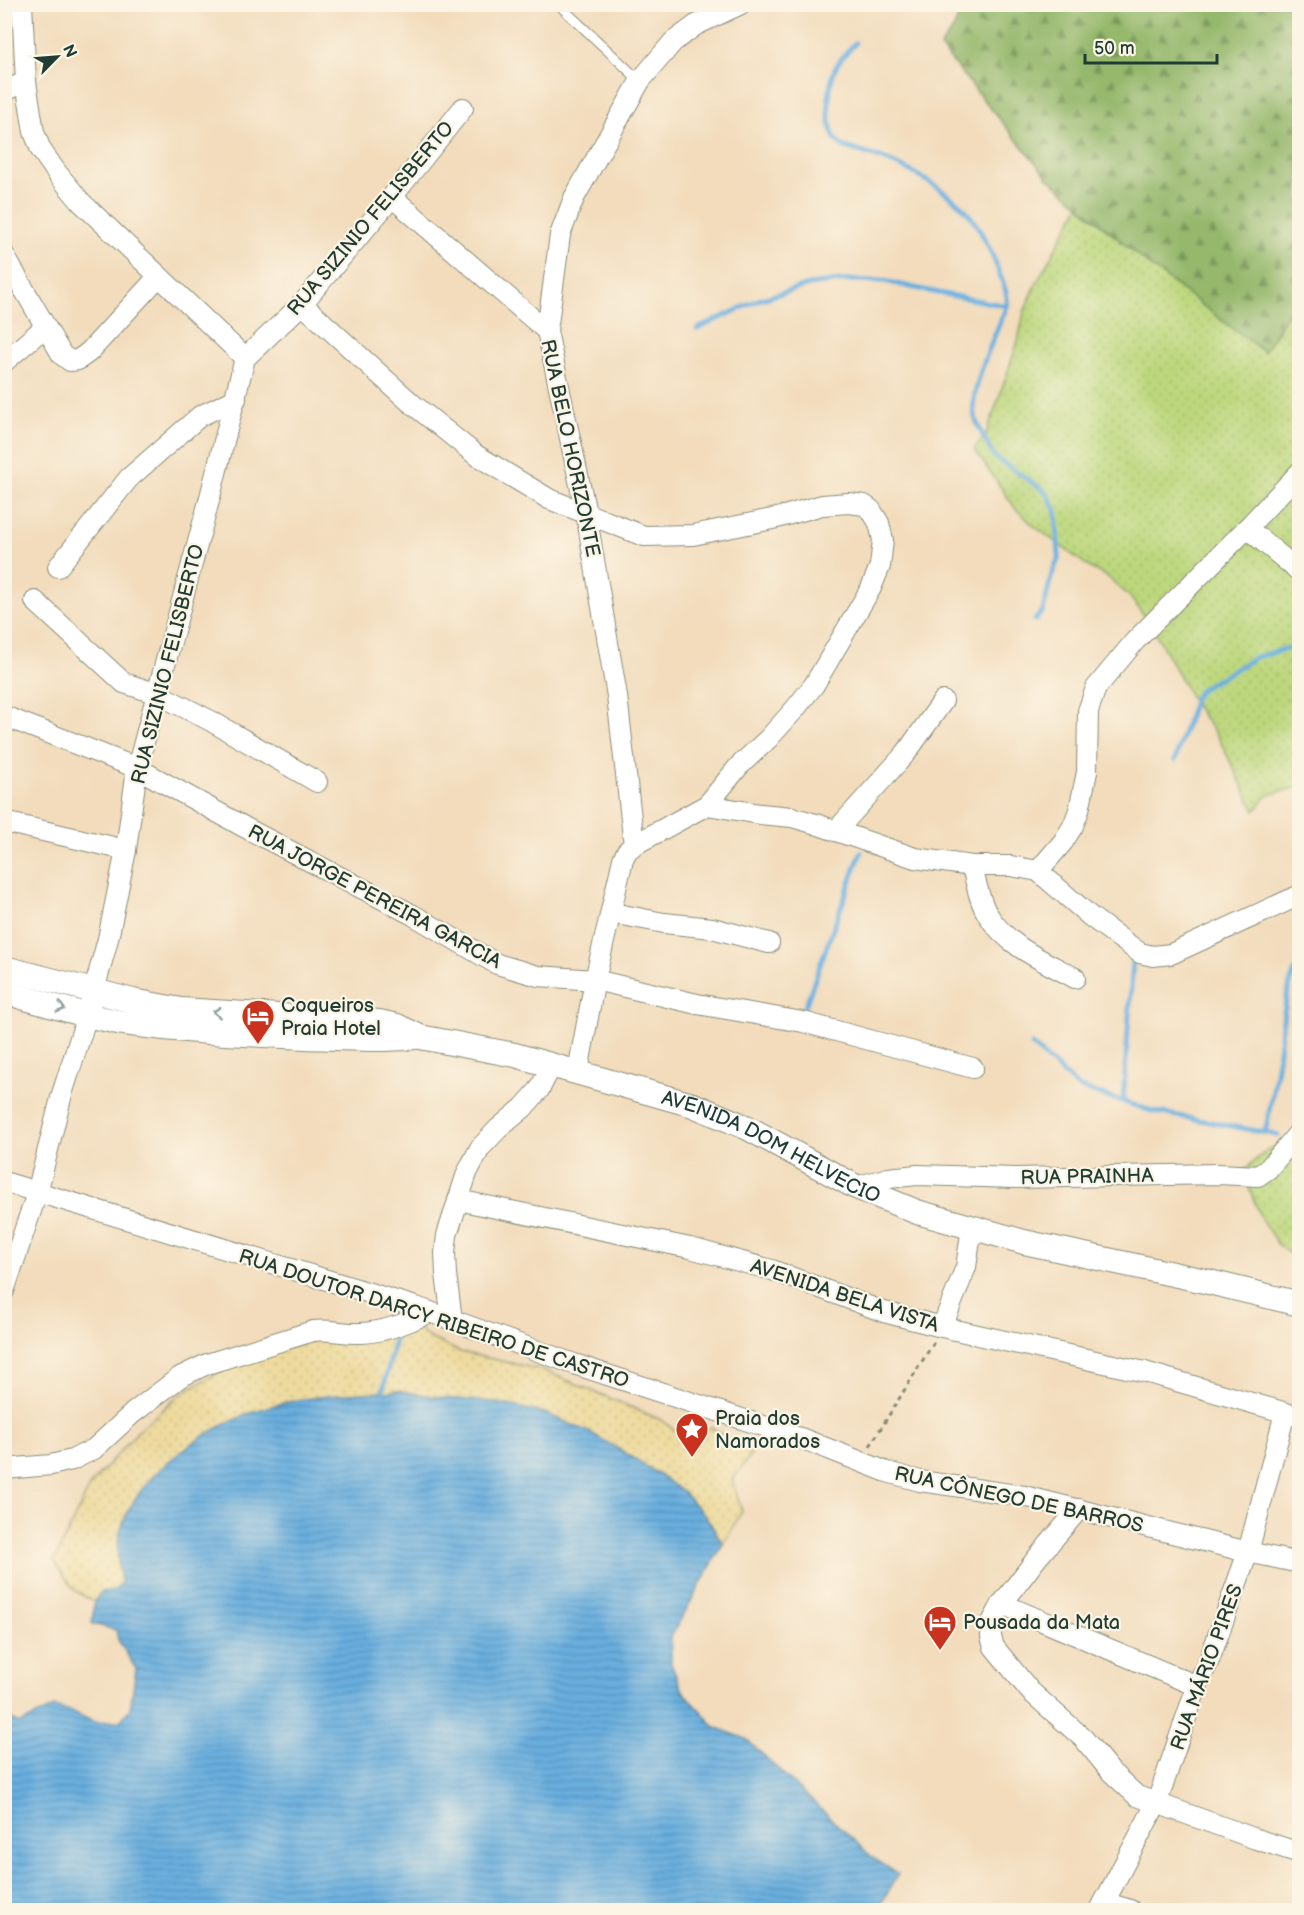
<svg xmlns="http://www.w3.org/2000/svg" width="1304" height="1915" font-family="'Balsamiq Sans',sans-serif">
	<defs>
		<pattern id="grass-dots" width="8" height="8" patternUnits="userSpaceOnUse" patternTransform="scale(1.5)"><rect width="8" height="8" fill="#bcd77c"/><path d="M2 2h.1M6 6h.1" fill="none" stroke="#a1b96c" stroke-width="1.8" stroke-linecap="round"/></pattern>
		<pattern id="forest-firs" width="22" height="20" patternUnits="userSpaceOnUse" patternTransform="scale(1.5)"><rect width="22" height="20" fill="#95b86c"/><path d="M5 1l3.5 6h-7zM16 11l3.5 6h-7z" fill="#79975a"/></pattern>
		<pattern id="sand-dots" width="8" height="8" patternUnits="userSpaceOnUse" patternTransform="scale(1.5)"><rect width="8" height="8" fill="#eeda9e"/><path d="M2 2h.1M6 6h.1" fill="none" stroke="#ccbc89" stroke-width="1.8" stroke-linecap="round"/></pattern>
		<pattern id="water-rules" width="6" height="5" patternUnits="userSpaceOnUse" patternTransform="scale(1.5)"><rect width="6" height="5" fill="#69afdf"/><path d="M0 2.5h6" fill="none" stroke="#5690b6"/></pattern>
	</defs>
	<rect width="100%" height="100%" fill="#fcf5e5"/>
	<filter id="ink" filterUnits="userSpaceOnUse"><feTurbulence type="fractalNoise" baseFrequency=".0167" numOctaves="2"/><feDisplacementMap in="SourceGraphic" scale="12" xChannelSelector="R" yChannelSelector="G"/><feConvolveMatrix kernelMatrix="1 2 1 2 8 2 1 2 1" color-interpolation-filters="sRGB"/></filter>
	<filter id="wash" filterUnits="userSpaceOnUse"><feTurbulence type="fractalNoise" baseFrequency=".008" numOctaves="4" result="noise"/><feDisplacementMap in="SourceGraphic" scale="24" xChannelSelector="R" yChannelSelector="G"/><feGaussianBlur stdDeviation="1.35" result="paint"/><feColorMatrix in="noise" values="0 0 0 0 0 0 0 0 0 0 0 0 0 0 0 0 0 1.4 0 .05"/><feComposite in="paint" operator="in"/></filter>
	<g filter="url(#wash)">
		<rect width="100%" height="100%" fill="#f2dcbc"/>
		<g fill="url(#grass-dots)" stroke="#6e8a58" stroke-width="1.5">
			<path d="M 1079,206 L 1149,265 L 1264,352 L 1299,296 L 1299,787 L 1268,795 L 1255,811 L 1218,737 L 1195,705 L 1151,625 L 1130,597 L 1108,577 L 1092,569 L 1034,526 L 1015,508 L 974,449 L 986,434 L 992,418 L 1018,341 L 1024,312 L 1037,282 Z"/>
			<path d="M 1296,1139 L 1299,1139 L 1299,1261 L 1278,1245 L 1261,1219 L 1243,1171 L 1267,1150 Z"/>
		</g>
		<path fill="url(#forest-firs)" stroke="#5a7a50" stroke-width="1.5" d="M 964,5 L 1299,5 L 1299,295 L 1264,352 L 1149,265 L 1049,179 L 940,47 L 953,29 Z"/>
		<path fill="url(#sand-dots)" stroke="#868c69" stroke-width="1.5" d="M 403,1313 L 428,1337 L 460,1352 L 543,1370 L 661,1420 L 679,1434 L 689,1438 L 711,1427 L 752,1454 L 732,1480 L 742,1511 L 723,1544 L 707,1518 L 681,1490 L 637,1460 L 591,1433 L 444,1398 L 399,1391 L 350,1394 L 302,1400 L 183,1450 L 151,1479 L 135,1498 L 120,1573 L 121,1583 L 115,1590 L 101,1592 L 94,1602 L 74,1590 L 54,1561 L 91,1484 L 140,1429 L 183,1392 L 221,1371 L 260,1356 Z"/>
		<path fill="url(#water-rules)" stroke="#44768a" stroke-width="1.5" d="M 399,1391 L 444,1398 L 493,1402 L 545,1413 L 591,1433 L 637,1460 L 681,1490 L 707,1518 L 723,1544 L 671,1637 L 671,1664 L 683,1691 L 715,1727 L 746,1739 L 873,1858 L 898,1874 L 878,1910 L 5,1910 L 5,1706 L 12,1720 L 20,1724 L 54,1707 L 71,1711 L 94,1722 L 120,1721 L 130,1709 L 136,1669 L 118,1640 L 116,1630 L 92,1624 L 94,1602 L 101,1592 L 115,1590 L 121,1583 C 120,1570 116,1555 118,1542 C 128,1479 202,1430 258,1410 C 303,1395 352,1394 399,1391 Z"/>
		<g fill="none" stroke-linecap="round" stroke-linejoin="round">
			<g stroke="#69afdf" stroke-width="5">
				<path d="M 855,43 C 848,51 839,59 835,69 C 827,87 823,138 845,147 C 861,152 878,156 893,163 C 914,171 955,197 969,214 C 981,230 990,248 997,267 C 1001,279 1009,293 1007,306 C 997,330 969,390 974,414 C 977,427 986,440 992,453 L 996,458 L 1046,492 L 1056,511 L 1059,557 L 1051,577 L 1043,611 L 1035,620"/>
				<path d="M 697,329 L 758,300 L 809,285 L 848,280 L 884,281 L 929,291 L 1007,306"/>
				<path d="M 1175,760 L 1195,697 L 1201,689 L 1256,657 L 1300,645"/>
				<path d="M 803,1012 L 861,852"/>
				<path d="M 1032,1045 L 1078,1087 L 1152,1111 L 1278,1135"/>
				<path d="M 1123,1101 L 1133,959"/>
				<path d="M 1265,1133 C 1269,1113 1273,1093 1276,1073 C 1281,1047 1283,982 1300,964"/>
				<path d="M 383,1390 L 396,1335"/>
			</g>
		</g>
	</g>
	<g filter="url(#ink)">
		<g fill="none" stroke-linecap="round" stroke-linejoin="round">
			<defs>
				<path id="service" d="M 558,4 L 640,81"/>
				<g id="minor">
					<path d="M 22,4 L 26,82 L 34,132 L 41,150 L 57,173 L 81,202 L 245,358"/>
					<path d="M 4,91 L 26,82"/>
					<path d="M 392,197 L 547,331 L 586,513 L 617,696 L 634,845"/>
					<path d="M 4,255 L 62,355 L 70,361 L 78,360 L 89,352 L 159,276"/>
					<path d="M 302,304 L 410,402 L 476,455 L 549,499 L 644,536 L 693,535 L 777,518 L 822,505 L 849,503 L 864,505 L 871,510 L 879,523 L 883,540 L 880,566 L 871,588 L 814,685 L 795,709 L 768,739 L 739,766 L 707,805 L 634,845 L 627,851 L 623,859 L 595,980 L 578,1071"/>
					<path d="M 547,331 L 560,235 L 574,198 L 640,81 L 673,42 L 696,25 L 741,4"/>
					<path d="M 4,362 L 45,327"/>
					<path d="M 1247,528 L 1300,572"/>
					<path d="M 58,567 L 129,478 L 200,416 L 236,399"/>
					<path d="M 35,601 L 124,683 L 158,694 L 211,721 L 317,782"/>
					<path d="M 4,716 L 137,768 L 246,828 L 413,915 L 497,964 L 538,976 L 595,980 L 697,1004 L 803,1022 L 973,1068"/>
					<path d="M 707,805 L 760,814 L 792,817 L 816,824 L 915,858 L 972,866 L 1011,866 L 1038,871 L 1063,842 L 1073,826 L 1079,810 L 1087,772 L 1088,711 L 1096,688 L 1135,641 L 1247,528 L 1300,472"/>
					<path d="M 4,822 L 126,850"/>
					<path d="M 836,831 L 906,753 L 943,701"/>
					<path d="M 972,866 C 976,882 979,901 988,915 C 1008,947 1044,961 1075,978"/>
					<path d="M 1038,871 L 1091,917 L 1140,953 L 1153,956 L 1171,954 L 1300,895"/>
					<path d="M 612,913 L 664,923 L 712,928 L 769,943"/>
					<path d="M 4,1182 L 416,1307 L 574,1364 L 803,1439 L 887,1472 L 920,1481 L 1024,1496 L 1248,1552 L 1300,1563"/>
					<path d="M 856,1187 L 888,1178 L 917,1175 L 1016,1178 L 1218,1174 L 1258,1176 L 1268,1169 L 1300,1131"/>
					<path d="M 458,1200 L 690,1248 L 772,1270 L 884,1312 L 942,1327 L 1145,1372 L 1300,1417"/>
					<path d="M 4,1291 L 37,1193 L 62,1094 L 87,1016 L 108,939 L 126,850 L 137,768 L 209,501 L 245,358 L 302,304 L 392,197 L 463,108"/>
					<path d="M 452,1320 L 446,1274 L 445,1253 L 447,1235 L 467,1173 L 480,1148 L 498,1129 L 523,1108 L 539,1090 L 552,1065"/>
					<path d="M 942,1327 L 966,1267 L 972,1227"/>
					<path d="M 4,1469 L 51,1465 L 72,1460 L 94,1449 L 133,1413 L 180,1377 L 207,1364 L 313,1331 C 331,1329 344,1334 361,1333 C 385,1332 408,1323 430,1312"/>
					<path d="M 1079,1509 L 1037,1558 L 1002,1604 L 991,1624 L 991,1637 L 994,1647 L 1030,1691 L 1084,1739 L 1111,1772 L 1137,1796 L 1256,1839 L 1300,1853"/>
					<path d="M 1002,1604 L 1197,1686"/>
					<path d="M 1104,1902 L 1130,1910"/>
					<path d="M 1100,1910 L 1157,1802 L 1197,1686 L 1210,1658 L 1248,1552 L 1285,1413"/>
				</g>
				<g id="tertiary">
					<path id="s1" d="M 4,968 L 133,1001 L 181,1010 L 379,1022 L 397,1026 L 420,1037 L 515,1055 L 693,1105 L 748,1128 L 856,1187 L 917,1212 L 1024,1242 L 1205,1281 L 1300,1304"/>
					<path d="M 4,992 C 44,1003 83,1016 123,1023 C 184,1032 244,1034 305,1037 C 341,1038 378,1041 414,1037"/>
				</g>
			</defs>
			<use href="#service" stroke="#888c78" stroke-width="11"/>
			<use href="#minor" stroke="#888c78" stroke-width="22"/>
			<use href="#tertiary" stroke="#888c78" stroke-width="26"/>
			<path stroke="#888c78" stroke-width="3" stroke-dasharray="4.5 4.5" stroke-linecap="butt" d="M 870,1446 L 934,1342"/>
			<use href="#service" stroke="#fff" stroke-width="9"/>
			<use href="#minor" stroke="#fff" stroke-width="20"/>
			<use href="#tertiary" stroke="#fff" stroke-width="24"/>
		</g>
		<defs><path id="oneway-chevron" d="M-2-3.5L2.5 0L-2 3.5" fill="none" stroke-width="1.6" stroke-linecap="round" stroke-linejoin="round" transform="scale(1.5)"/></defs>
		<g stroke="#8f9e9a">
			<use href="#oneway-chevron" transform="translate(61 1008) rotate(16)"/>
			<use href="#oneway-chevron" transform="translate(217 1012) rotate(-177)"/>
		</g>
	</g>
	<defs>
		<symbol id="hotel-pin" viewBox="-11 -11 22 30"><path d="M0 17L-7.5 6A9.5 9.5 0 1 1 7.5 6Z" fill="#c8321e" stroke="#fcf5e5"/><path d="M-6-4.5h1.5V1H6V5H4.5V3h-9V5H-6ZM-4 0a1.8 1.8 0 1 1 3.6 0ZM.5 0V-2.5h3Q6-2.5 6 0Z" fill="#fff"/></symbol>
		<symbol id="sight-pin" viewBox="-11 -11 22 30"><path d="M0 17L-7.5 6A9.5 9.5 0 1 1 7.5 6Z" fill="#c8321e" stroke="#fcf5e5"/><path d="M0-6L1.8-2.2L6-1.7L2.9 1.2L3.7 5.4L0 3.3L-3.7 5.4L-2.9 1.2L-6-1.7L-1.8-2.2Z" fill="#fff"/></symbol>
	</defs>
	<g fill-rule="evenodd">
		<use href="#hotel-pin" x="239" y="997" width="38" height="52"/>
		<use href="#sight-pin" x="673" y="1410" width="38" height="52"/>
		<use href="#hotel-pin" x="921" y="1603" width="38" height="52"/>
	</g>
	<g text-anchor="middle" stroke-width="4.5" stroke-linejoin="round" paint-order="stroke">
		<g font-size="20" fill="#1f3d34" stroke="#fcf5e5">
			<text transform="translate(370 218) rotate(-50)" y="7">RUA SIZINIO FELISBERTO</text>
			<text transform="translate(571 448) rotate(78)" y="7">RUA BELO HORIZONTE</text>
			<text transform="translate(167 664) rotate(-76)" y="7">RUA SIZINIO FELISBERTO</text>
			<text transform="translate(375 896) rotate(28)" y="7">RUA JORGE PEREIRA GARCIA</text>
			<text dy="7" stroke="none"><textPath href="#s1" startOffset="794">AVENIDA DOM HELVECIO</textPath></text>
			<text transform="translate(1087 1176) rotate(-1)" y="7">RUA PRAINHA</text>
			<text transform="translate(845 1295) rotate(18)" y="7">AVENIDA BELA VISTA</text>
			<text transform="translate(434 1318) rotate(18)" y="7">RUA DOUTOR DARCY RIBEIRO DE CASTRO</text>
			<text transform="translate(1019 1499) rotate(12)" y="7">RUA CÔNEGO DE BARROS</text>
			<text transform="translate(1206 1667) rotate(-70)" y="7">RUA MÁRIO PIRES</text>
		</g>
		<g font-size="20" fill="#1f3d34" stroke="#fcf5e5" text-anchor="start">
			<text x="281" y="1012">Coqueiros<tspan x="281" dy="23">Praia Hotel</tspan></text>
			<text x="715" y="1425">Praia dos<tspan x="715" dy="23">Namorados</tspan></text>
			<text x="963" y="1629">Pousada da Mata</text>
		</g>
	</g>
	<rect width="1304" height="1915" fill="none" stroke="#fcf5e5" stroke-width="24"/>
	<g transform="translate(57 57) rotate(65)" stroke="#fcf5e5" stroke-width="4.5" paint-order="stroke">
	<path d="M0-4.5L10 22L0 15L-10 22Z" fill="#1f3d34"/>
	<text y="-9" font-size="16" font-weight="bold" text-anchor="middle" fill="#1f3d34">N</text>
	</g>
	<path d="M1085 54v9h132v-9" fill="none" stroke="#1f3d34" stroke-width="3"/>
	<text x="1094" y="54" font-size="18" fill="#1f3d34" stroke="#fcf5e5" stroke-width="4.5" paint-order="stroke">50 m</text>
</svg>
